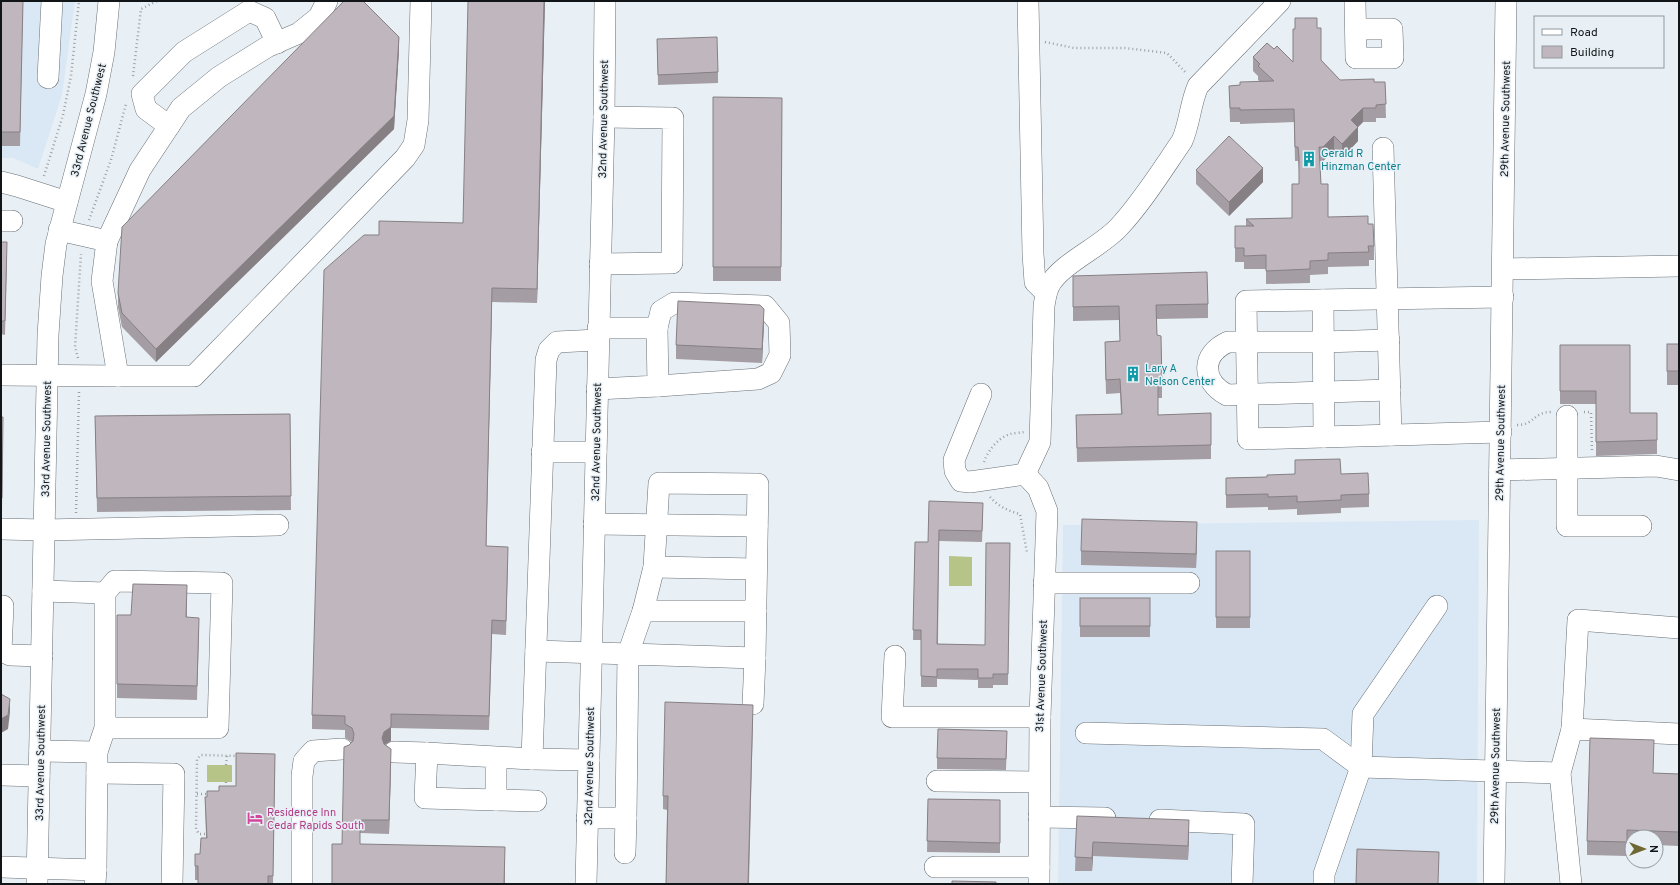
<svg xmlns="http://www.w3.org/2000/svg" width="1680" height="885" font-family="Overpass,sans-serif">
	<rect width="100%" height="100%" fill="#e8f0f6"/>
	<g fill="#dae8f5">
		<path d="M 1,1 L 75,1 L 62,95 L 38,169 L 13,158 L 1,158 Z"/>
		<path d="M 1479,520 L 1477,884 L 1058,884 L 1063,525 Z"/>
	</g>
	<g fill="#b6c487">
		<path d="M 949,556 L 972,557 L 972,586 L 949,586 Z"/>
		<rect x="207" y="765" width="25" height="17"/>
	</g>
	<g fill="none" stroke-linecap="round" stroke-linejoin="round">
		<defs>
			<g id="minor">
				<path d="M 1028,1 L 1033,254 L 1035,282 L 1046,293"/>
				<path d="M 1355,1 L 1356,58 L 1393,58 L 1392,29 L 1356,29"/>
				<path d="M 48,78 L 52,1"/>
				<path d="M 169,126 L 146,109 L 142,94 L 184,52 L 249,11 L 265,18 L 277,43"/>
				<path d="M 1383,148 L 1391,435"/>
				<path d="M 1,182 L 17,186 L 67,202"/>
				<path d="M 1,221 L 12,221"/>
				<path d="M 59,230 L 107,241"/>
				<path d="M 600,264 L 672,263 L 673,118 L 604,117"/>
				<path d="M 1503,269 L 1679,266"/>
				<path d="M 1323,300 L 1324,437"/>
				<path d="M 657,328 L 661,311 L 674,303 L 765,306 L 779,323 L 780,355 L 771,373 L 758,379 L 658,386"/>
				<path d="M 1389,340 L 1323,342 L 1228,342 C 1201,354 1201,381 1227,395 L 1390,390"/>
				<path d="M 1,375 L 118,376 L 102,281 L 107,241 L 140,170 L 181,108 L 219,77 L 267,47 L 299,33 L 319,17 L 327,1"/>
				<path d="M 118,376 L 194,376 L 405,158 L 414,145 L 418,120 L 421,1"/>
				<path d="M 597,389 L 658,386 L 657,328 L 598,328"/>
				<path d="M 981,394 L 954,460 L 955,471 L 961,481 L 970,482 L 1025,474"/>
				<path d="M 1567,416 L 1567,526 L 1641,526"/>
				<path d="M 1501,432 L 1248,439 L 1246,301 L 1503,297"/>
				<path d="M 542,452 L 596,452"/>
				<path d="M 1500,470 L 1656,466 L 1679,470"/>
				<path d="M 1025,474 L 1040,442 L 1044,306 C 1045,299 1046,292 1049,286 C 1060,264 1101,247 1119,227 C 1143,201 1162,170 1182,141 C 1190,123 1190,104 1198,86 L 1280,1"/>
				<path d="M 1025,474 L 1038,488 L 1047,511 L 1040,717 L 1039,884"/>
				<path d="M 594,524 L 757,526"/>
				<path d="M 1,529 L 44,530 L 278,525"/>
				<path d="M 654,567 L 756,569"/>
				<path d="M 1044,583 L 1189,583"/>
				<path d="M 43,591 L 105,593"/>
				<path d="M 1,606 L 3,606 L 1,651 L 10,655 L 42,656"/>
				<path d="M 643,611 L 756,611"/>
				<path d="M 536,651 C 609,654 682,656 755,658 L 758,484 L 659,483 L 654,567 L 643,611 L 628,654 L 626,818 L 587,818"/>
				<path d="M 895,656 L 892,717 L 1040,717"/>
				<path d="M 753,704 L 755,658"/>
				<path d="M 1572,729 L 1578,620 L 1679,628"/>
				<path d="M 1086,733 L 1323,739 L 1361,767 L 1560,773"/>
				<path d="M 40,751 L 97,752"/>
				<path d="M 394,752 L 427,753"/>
				<path d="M 496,757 L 496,800 L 425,798 L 427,753 L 532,759"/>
				<path d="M 589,760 L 532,759 L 546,360 L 549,350 L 557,342 L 598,340"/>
				<path d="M 97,773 L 174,774 L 172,884"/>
				<path d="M 1,775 L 39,776"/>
				<path d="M 937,781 L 1039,782"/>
				<path d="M 496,800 L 536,801"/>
				<path d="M 1039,817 L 1105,818"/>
				<path d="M 1160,820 L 1244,824 L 1242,884"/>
				<path d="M 625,853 L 626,818"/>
				<path d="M 1,867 L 96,870 L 95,883"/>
				<path d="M 935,867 L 1039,867"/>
				<path d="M 96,870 L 97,752 L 105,728 L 218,728 L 222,583 L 115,581 L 105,593 L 105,728"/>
				<path d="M 37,884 L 48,335 L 52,276 L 56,244 L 96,94 L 104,52 L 109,1"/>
				<path d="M 302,884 L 302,776 L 304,761 L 313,751 L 342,749"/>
				<path d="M 586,884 L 604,117 L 605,1"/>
				<path d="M 1324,884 L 1324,874 L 1361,767 L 1363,714 L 1437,606"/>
				<path d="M 1494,884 L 1506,1"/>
				<path d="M 1571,884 L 1560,773 L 1572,729 L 1679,734"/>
			</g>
		</defs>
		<use href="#minor" stroke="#686f75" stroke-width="22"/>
		<g stroke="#9ba1a5" stroke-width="2.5" stroke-dasharray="1 3" stroke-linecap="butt">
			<path d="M 1045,42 L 1074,48 L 1125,48 L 1167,53 L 1187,74"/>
			<path d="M 133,76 L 141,9 L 157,1"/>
			<path d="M 44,176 L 63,115 L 71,76 L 79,1"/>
			<path d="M 89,220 L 111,160 L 126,104"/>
			<path d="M 78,358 L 75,347 L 81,254"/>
			<path d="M 1584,412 L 1591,412 L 1592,451"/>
			<path d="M 1517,425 C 1535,425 1533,412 1551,412"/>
			<path d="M 984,462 C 988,450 998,438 1010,434 C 1014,433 1020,433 1024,432"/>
			<path d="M 990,497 C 998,506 1008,511 1020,514 L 1027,553"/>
			<path d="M 76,513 L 79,392"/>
			<path d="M 226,765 L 227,756"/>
			<path d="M 226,782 L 226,790"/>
			<path d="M 197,794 L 210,794"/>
			<path d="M 209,834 L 199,834 L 196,829 L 197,759 L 201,755 L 239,756"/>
		</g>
		<use href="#minor" stroke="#fff" stroke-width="21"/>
	</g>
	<g fill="#a49da3">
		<path d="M 1,1 L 23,1 L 20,146 L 1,146 Z"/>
		<path d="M 545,1 L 537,303 L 492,302 L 486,546 L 508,561 L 506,635 L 492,634 L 489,730 L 391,728 L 391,741 L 385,745 L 391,763 L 389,834 L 360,833 L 360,844 L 505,861 L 505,884 L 332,884 L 342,844 L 349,745 L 352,742 L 345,738 L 345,730 L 312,729 L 312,715 L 379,235 L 463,223 Z"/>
		<path d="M 1317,28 L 1321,60 L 1340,80 L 1374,82 L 1385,82 L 1386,118 L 1376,118 L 1376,122 L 1363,122 L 1358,127 L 1358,141 L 1342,158 L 1334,150 L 1323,161 L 1320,161 L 1321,184 L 1328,217 L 1368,224 L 1374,246 L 1374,260 L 1369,260 L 1369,266 L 1328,267 L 1328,274 L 1310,275 L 1310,283 L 1266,284 L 1266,269 L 1244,269 L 1244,262 L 1235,262 L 1235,226 L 1246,226 L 1246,219 L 1292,218 L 1299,184 L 1299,171 L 1298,161 L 1295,161 L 1294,122 L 1240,124 L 1240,122 L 1230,122 L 1229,86 L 1240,85 L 1260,82 L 1258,80 L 1258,76 L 1253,71 L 1253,57 L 1274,49 L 1293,62 Z"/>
		<path d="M 657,39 L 718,72 L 718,83 L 658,85 Z"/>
		<path d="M 399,50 L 394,129 L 156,362 L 122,327 L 118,307 L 118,293 Z"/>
		<path d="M 713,97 L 782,98 L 781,281 L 713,281 Z"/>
		<path d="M 1196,170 L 1263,182 L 1229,216 L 1196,184 Z"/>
		<path d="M 1,242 L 7,256 L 5,335 L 1,334 Z"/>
		<path d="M 1073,276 L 1208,304 L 1208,318 L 1157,319 L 1157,335 L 1162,384 L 1162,398 L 1158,398 L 1158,415 L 1211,445 L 1211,459 L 1077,462 L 1076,415 L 1121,414 L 1120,393 L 1106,394 L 1105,355 L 1105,342 L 1120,341 L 1119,320 L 1073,321 Z"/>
		<path d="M 764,323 L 762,363 L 676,359 L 676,345 Z"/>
		<rect x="1667" y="344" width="12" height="41"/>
		<path d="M 1560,345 L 1630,413 L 1657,413 L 1657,454 L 1596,456 L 1596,404 L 1560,404 Z"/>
		<path d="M 290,414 L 291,510 L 97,512 L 95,416 Z"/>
		<path d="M 1,417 L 3,431 L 2,512 L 1,512 Z"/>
		<path d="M 1295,460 L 1341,474 L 1369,494 L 1369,507 L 1341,508 L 1341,513 L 1297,515 L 1297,509 L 1268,510 L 1268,507 L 1226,508 L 1226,478 L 1267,477 L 1295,474 Z"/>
		<path d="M 929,501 L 983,513 L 982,542 L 939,541 L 938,644 L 985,645 L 1010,543 L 1008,685 L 993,685 L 993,688 L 978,688 L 978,680 L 937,679 L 937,687 L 921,687 L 921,640 L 913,640 L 915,542 L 928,542 Z"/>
		<path d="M 1197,536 L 1196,568 L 1081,565 L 1081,551 Z"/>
		<rect x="1216" y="551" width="34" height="77"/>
		<rect x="1080" y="598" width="70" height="39"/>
		<path d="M 187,599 L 187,617 L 199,632 L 197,700 L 117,698 L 117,615 L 131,615 Z"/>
		<path d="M 753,719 L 749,884 L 666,884 L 667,810 L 663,809 L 663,796 Z"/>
		<path d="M 1007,742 L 1006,770 L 937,769 L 937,758 Z"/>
		<path d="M 275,754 L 273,884 L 198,884 L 198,880 L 195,880 L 195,854 L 200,854 L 206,838 L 205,797 L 207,797 L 219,791 L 236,786 Z"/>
		<path d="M 1654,754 L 1653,773 L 1679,774 L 1679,846 L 1656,845 L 1656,837 L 1632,837 L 1632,844 L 1627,844 L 1627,856 L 1587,855 L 1587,841 Z"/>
		<path d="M 928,799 L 1000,800 L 1000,853 L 927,852 Z"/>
		<path d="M 1077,816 L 1189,834 L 1188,860 L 1093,856 L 1092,871 L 1075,871 Z"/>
	</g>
	<g fill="#868084">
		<path d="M 544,1 L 545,1 L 537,303 L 537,289 Z"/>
		<path d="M 399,37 L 399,50 L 394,129 L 156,362 L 156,349 Z"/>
		<path d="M 1363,108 L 1363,122 L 1351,134 L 1351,120 Z"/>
		<path d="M 1358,127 L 1358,141 L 1342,158 L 1342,144 Z"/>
		<path d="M 1334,136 L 1334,150 L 1323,161 L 1323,147 Z"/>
		<path d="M 1263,168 L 1263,182 L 1229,216 L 1229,202 Z"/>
		<path d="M 492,288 L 492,302 L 486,560 L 486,546 Z"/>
		<path d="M 764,309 L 764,323 L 762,363 L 762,349 Z"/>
		<path d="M 1197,522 L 1197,536 L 1196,568 L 1196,554 Z"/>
		<path d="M 10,699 L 10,712 L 8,729 L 1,733 L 1,719 Z"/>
		<path d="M 391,714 L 391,741 L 384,745 L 382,738 L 384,732 Z"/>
		<path d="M 391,749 L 391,763 L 389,834 L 389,820 Z"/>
		<path d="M 1189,820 L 1189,834 L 1188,860 L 1188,846 Z"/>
		<path d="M 1093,842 L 1093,856 L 1092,871 L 1092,858 Z"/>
	</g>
	<g fill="#bfb7bd" stroke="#868084">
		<path d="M 1,1 L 23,1 L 20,132 L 1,132 Z"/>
		<path d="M 344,1 L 363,1 L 399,37 L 394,116 L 156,349 L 122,313 L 118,293 L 122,227 Z"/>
		<path d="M 468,1 L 544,1 L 537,289 L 492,288 L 486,546 L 508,547 L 506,621 L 492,620 L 489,716 L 391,714 L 391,727 L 384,732 L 382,738 L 384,744 L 391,749 L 389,820 L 360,820 L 360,844 L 505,847 L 504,884 L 332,884 L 332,844 L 342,844 L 344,747 L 349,745 L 353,741 L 354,734 L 352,728 L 345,724 L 345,716 L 312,715 L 324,270 L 364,235 L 379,235 L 379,221 L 463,223 Z"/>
		<path d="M 1295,18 L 1317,18 L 1317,28 L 1321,28 L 1321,60 L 1340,80 L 1374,79 L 1374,82 L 1385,82 L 1386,104 L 1376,105 L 1376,108 L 1363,108 L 1351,120 L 1358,127 L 1342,144 L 1334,136 L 1323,147 L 1319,147 L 1321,184 L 1328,184 L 1328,217 L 1368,216 L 1368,224 L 1373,224 L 1374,246 L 1368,246 L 1369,252 L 1328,253 L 1328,260 L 1310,261 L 1310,269 L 1266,271 L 1266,255 L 1244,256 L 1244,248 L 1235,248 L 1235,226 L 1254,226 L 1246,219 L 1292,218 L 1292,184 L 1299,184 L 1299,157 L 1298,147 L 1295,147 L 1294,109 L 1240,110 L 1240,108 L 1230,108 L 1229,86 L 1240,85 L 1240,82 L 1274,81 L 1258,66 L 1260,64 L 1253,57 L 1267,43 L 1274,49 L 1277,46 L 1293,62 L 1293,29 L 1295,29 Z"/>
		<path d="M 717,37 L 718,72 L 658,75 L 657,39 Z"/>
		<path d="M 713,97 L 782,98 L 781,267 L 713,267 Z"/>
		<path d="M 1229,136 L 1263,168 L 1229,202 L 1196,170 Z"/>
		<path d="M 1,242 L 7,242 L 5,321 L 1,321 Z"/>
		<path d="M 1207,272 L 1208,304 L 1156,305 L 1157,335 L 1161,336 L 1162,384 L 1158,384 L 1158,415 L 1211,413 L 1211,445 L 1077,448 L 1076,415 L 1122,414 L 1120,379 L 1106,380 L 1105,342 L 1120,341 L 1119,306 L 1073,307 L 1073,276 Z"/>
		<path d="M 678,301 L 760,305 L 764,309 L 762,349 L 676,345 Z"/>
		<rect x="1667" y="344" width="12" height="27"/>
		<path d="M 1560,345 L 1630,345 L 1630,413 L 1657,413 L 1657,440 L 1596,442 L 1596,391 L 1560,391 Z"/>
		<path d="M 290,414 L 291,496 L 97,498 L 95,416 Z"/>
		<path d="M 1,417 L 3,417 L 2,498 L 1,498 Z"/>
		<path d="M 1340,459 L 1341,474 L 1368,473 L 1369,494 L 1341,495 L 1341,500 L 1297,502 L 1297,496 L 1268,497 L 1268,494 L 1226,495 L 1226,478 L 1267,477 L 1267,475 L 1295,474 L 1295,460 Z"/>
		<path d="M 929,501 L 983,503 L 982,531 L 939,530 L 937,644 L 985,645 L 986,543 L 1010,543 L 1008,674 L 993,674 L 993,678 L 978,678 L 978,669 L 937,669 L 937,677 L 921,676 L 921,630 L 913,630 L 915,542 L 928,542 Z"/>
		<path d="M 1082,519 L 1197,522 L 1196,554 L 1081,551 Z"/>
		<rect x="1216" y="551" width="34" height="66"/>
		<path d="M 133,584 L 187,585 L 186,617 L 199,618 L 197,686 L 117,684 L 117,615 L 131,615 Z"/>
		<rect x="1080" y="598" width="70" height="28"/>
		<path d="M 1,694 L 10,699 L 8,715 L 1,719 Z"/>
		<path d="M 665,702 L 753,705 L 748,884 L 666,884 L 668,796 L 663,796 Z"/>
		<path d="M 938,729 L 1007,731 L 1006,759 L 937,758 Z"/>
		<path d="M 1590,738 L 1654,740 L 1653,773 L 1679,774 L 1679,832 L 1627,830 L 1627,842 L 1587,841 Z"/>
		<path d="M 236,753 L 275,754 L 273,876 L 268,876 L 268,884 L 198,884 L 198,866 L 195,866 L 195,854 L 200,854 L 201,838 L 207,838 L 205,797 L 207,797 L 207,791 L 219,791 L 219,786 L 236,786 Z"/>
		<path d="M 928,799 L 1000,800 L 1000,843 L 927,841 Z"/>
		<path d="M 1077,816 L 1189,820 L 1188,846 L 1093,842 L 1092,858 L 1075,857 Z"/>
		<path d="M 1357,849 L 1439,852 L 1438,884 L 1356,884 Z"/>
		<path d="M 952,881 L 996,882 L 996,884 L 952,884 Z"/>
	</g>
	<defs>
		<symbol id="building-bare" viewBox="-9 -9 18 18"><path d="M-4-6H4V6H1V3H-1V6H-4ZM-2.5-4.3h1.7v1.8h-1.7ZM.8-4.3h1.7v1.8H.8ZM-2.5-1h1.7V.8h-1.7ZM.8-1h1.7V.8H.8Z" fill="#0f9aa8" stroke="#e8f0f6" stroke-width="2.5" paint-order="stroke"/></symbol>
		<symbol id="hotel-bare" viewBox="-9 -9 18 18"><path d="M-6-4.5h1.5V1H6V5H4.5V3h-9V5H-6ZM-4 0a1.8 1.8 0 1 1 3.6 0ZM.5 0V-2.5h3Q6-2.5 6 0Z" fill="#d1479c" stroke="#e8f0f6" stroke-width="2.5" paint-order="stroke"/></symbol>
	</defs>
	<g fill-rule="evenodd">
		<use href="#building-bare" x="1298" y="148" width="22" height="22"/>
		<use href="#building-bare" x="1122" y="363" width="22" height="22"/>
		<use href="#hotel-bare" x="244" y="807" width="22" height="22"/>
	</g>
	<g text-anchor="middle" stroke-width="3" stroke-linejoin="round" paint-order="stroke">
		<g font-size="11" fill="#121517" stroke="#e8f0f6">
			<text transform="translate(603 119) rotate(-89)" y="4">32nd Avenue Southwest</text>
			<text transform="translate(1505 119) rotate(-89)" y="4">29th Avenue Southwest</text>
			<text transform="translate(88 120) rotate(-76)" y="4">33rd Avenue Southwest</text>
			<text transform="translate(46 439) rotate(-89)" y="4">33rd Avenue Southwest</text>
			<text transform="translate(596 442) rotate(-89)" y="4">32nd Avenue Southwest</text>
			<text transform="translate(1500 443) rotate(-89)" y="4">29th Avenue Southwest</text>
			<text transform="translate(1041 676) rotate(-88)" y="4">31st Avenue Southwest</text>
			<text transform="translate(40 763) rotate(-89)" y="4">33rd Avenue Southwest</text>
			<text transform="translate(589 766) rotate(-89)" y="4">32nd Avenue Southwest</text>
			<text transform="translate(1495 766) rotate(-89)" y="4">29th Avenue Southwest</text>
		</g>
		<g font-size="11" fill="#0d838f" stroke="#e8f0f6" text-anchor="start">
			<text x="1321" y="157">Gerald R<tspan x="1321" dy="13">Hinzman Center</tspan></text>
			<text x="1145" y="372">Lary A<tspan x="1145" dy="13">Nelson Center</tspan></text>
		</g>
		<g font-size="11" fill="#b23c85" stroke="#e8f0f6" text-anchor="start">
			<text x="267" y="816">Residence Inn<tspan x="267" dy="13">Cedar Rapids South</tspan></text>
		</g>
	</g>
	<rect width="1680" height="885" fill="none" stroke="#121517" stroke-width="4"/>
	<rect x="1534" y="16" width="130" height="52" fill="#e8f0f6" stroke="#92989d"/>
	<rect x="1542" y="29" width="20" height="6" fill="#ffffff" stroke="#92989d"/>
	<text x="1570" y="36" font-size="12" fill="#121517">Road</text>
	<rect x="1542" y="46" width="20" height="12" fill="#bfb7bd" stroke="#92989d"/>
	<text x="1570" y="56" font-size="12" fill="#121517">Building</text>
	<g transform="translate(1644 849) rotate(90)"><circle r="19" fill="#e8f0f6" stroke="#92989d"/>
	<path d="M0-3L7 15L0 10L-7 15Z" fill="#706834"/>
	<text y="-6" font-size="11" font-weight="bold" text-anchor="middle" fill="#121517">N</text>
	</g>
</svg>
